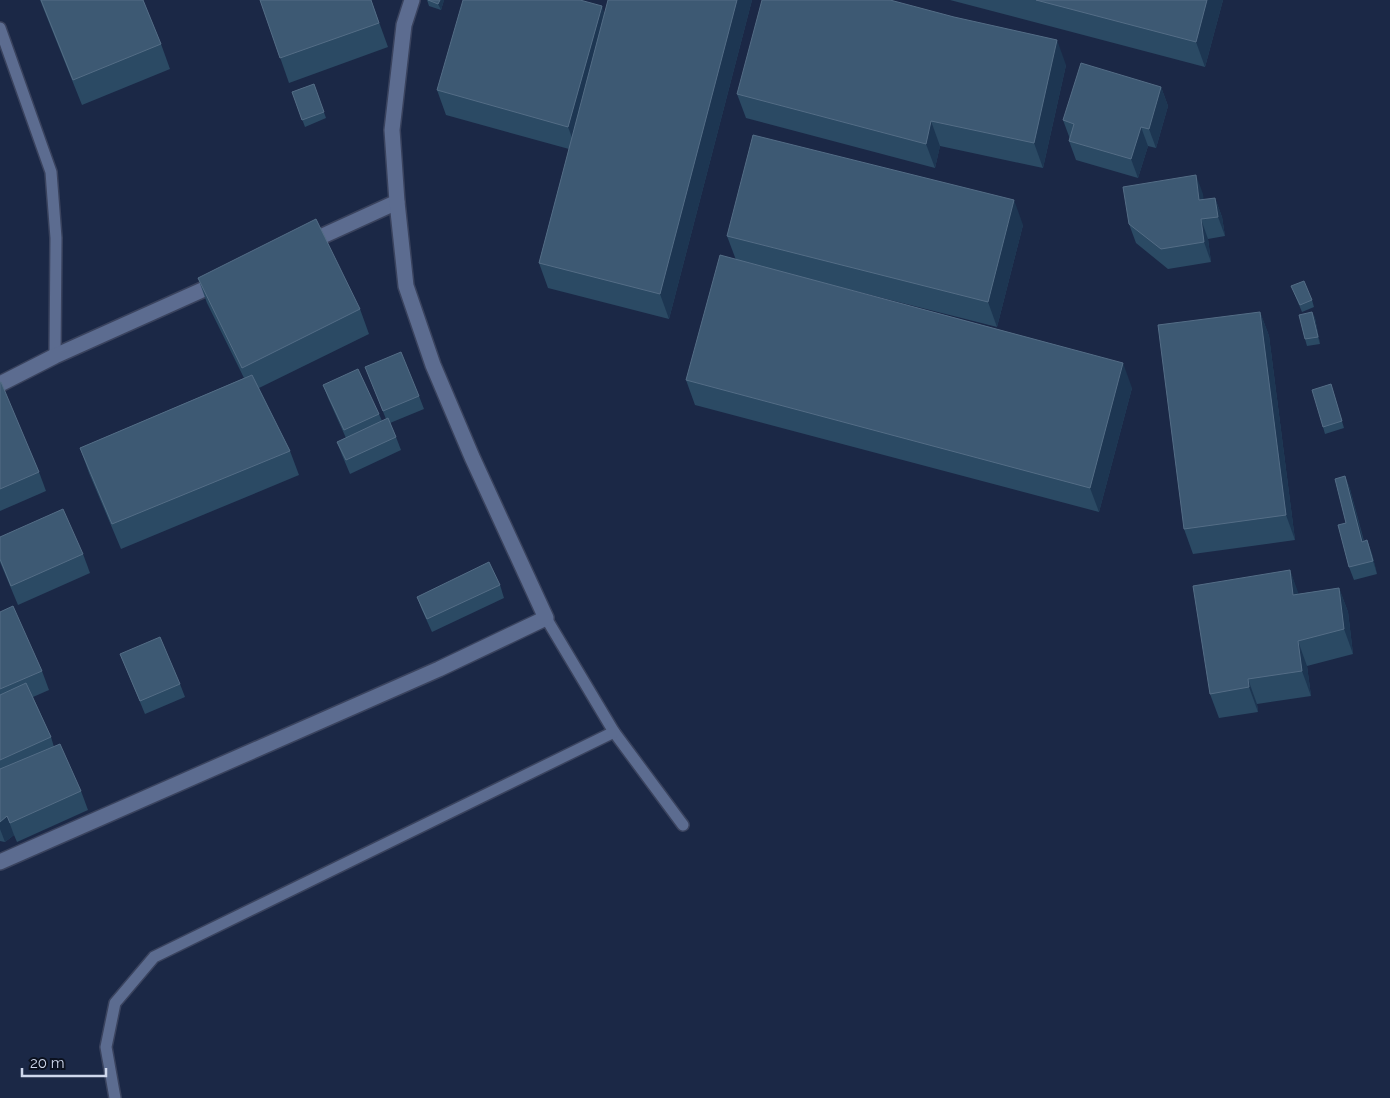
<svg xmlns="http://www.w3.org/2000/svg" width="1390" height="1098" font-family="Raleway,sans-serif">
	<rect width="100%" height="100%" fill="#1b2846"/>
	<g fill="none" stroke-linecap="round" stroke-linejoin="round">
		<defs>
			<g id="lane">
				<path d="M 0,28 L 51,172 L 56,238 L 55,356"/>
				<path d="M 546,618 L 614,732 L 683,825"/>
				<path d="M 115,1098 L 106,1047 L 115,1003 L 154,957 L 614,732"/>
			</g>
			<g id="street">
				<path d="M 305,244 L 397,202"/>
				<path d="M 0,384 L 55,356 L 220,282"/>
				<path d="M 0,862 L 439,669 L 546,618 L 472,457 L 433,365 L 406,286 L 397,202 L 392,130 L 404,25 L 412,0"/>
			</g>
		</defs>
		<use href="#lane" stroke="#3a435e" stroke-width="14"/>
		<use href="#street" stroke="#3a435e" stroke-width="18"/>
		<use href="#lane" stroke="#5c6c90" stroke-width="11"/>
		<use href="#street" stroke="#5c6c90" stroke-width="15"/>
	</g>
	<g fill="#2b4a64">
		<path d="M 40,0 L 143,0 L 161,44 L 170,69 L 82,105 Z"/>
		<path d="M 260,0 L 371,0 L 388,47 L 289,83 Z"/>
		<path d="M 427,0 L 444,0 L 441,10 L 429,6 Z"/>
		<path d="M 608,0 L 752,0 L 669,319 L 548,288 L 539,263 L 569,149 L 446,115 L 437,90 L 605,13 Z"/>
		<path d="M 950,0 L 1223,0 L 1205,67 Z"/>
		<path d="M 1066,65 L 1043,168 L 940,146 L 935,168 L 746,118 L 737,94 Z"/>
		<path d="M 314,84 L 326,118 L 305,127 L 292,92 Z"/>
		<path d="M 1161,87 L 1168,106 L 1156,148 L 1148,146 L 1138,178 L 1076,160 L 1069,141 L 1070,139 L 1063,120 Z"/>
		<path d="M 1203,194 L 1203,200 L 1215,198 L 1222,217 L 1225,236 L 1208,239 L 1211,262 L 1168,269 L 1136,243 L 1129,224 Z"/>
		<path d="M 1023,225 L 997,327 L 835,286 L 1132,388 L 1099,512 L 695,405 L 686,380 L 736,260 L 727,236 Z"/>
		<path d="M 198,278 L 360,309 L 369,334 L 259,388 L 290,451 L 299,475 L 121,549 L 89,473 L 80,448 L 244,378 L 207,303 Z"/>
		<path d="M 1294,293 L 1312,300 L 1314,307 L 1302,312 Z"/>
		<path d="M 1260,312 L 1269,336 L 1295,540 L 1193,554 L 1184,529 Z"/>
		<path d="M 1312,312 L 1315,318 L 1320,344 L 1307,346 L 1305,339 Z"/>
		<path d="M 365,367 L 419,396 L 424,409 L 390,423 L 396,437 L 401,450 L 350,474 L 342,455 L 337,442 L 346,438 L 328,398 L 323,385 L 379,414 L 382,421 L 386,419 Z"/>
		<path d="M 0,382 L 39,472 L 46,491 L 0,511 Z"/>
		<path d="M 1331,384 L 1344,428 L 1325,434 L 1323,427 Z"/>
		<path d="M 1345,476 L 1350,489 L 1364,541 L 1367,540 L 1372,554 L 1377,574 L 1354,580 L 1349,567 L 1346,523 Z"/>
		<path d="M 0,537 L 83,554 L 90,573 L 18,605 L 0,562 Z"/>
		<path d="M 1290,570 L 1298,594 L 1339,588 L 1348,612 L 1353,654 L 1307,666 L 1311,696 L 1257,704 L 1258,712 L 1219,718 L 1210,694 Z"/>
		<path d="M 500,585 L 504,598 L 432,632 L 422,610 L 417,597 Z"/>
		<path d="M 0,612 L 42,671 L 49,690 L 33,697 L 51,737 L 54,747 L 81,791 L 88,810 L 17,842 L 14,835 L 5,842 L 0,841 Z"/>
		<path d="M 120,654 L 180,684 L 185,697 L 145,714 Z"/>
	</g>
	<g fill="#1d3652">
		<path d="M 440,0 L 444,0 L 441,10 L 438,4 Z"/>
		<path d="M 737,0 L 752,0 L 669,319 L 660,294 Z"/>
		<path d="M 1207,0 L 1223,0 L 1205,67 L 1196,42 Z"/>
		<path d="M 602,6 L 611,31 L 577,151 L 568,127 Z"/>
		<path d="M 1057,40 L 1066,65 L 1043,168 L 1034,143 Z"/>
		<path d="M 1161,87 L 1168,106 L 1156,148 L 1149,129 Z"/>
		<path d="M 931,121 L 940,146 L 935,168 L 926,144 Z"/>
		<path d="M 1141,127 L 1148,146 L 1138,178 L 1131,159 Z"/>
		<path d="M 1196,175 L 1203,194 L 1206,220 L 1199,200 Z"/>
		<path d="M 1215,198 L 1222,217 L 1225,236 L 1218,217 Z"/>
		<path d="M 1014,200 L 1023,225 L 997,327 L 988,302 Z"/>
		<path d="M 1201,219 L 1208,239 L 1211,262 L 1204,242 Z"/>
		<path d="M 1260,312 L 1269,336 L 1295,540 L 1286,515 Z"/>
		<path d="M 1312,312 L 1315,318 L 1320,344 L 1318,337 Z"/>
		<path d="M 1123,363 L 1132,388 L 1099,512 L 1090,488 Z"/>
		<path d="M 1345,476 L 1350,489 L 1367,555 L 1362,542 Z"/>
		<path d="M 1367,540 L 1372,554 L 1377,574 L 1373,561 Z"/>
		<path d="M 1290,570 L 1299,595 L 1293,595 Z"/>
		<path d="M 1339,588 L 1348,612 L 1353,654 L 1344,629 Z"/>
		<path d="M 1298,641 L 1307,666 L 1311,696 L 1302,671 Z"/>
		<path d="M 1248,679 L 1257,704 L 1258,712 L 1249,687 Z"/>
		<path d="M 7,816 L 14,835 L 5,842 L 0,829 L 0,822 Z"/>
	</g>
	<g fill="#3d5973" stroke="#546d86">
		<path d="M 41,0 L 143,0 L 161,44 L 73,80 Z"/>
		<path d="M 260,0 L 371,0 L 379,23 L 280,58 Z"/>
		<path d="M 428,0 L 440,0 L 438,4 Z"/>
		<path d="M 463,0 L 580,0 L 602,6 L 568,127 L 437,90 Z"/>
		<path d="M 608,0 L 737,0 L 660,294 L 539,263 Z"/>
		<path d="M 762,0 L 890,0 L 954,17 L 1057,40 L 1034,143 L 931,121 L 926,144 L 737,94 Z"/>
		<path d="M 1036,0 L 1207,0 L 1196,42 Z"/>
		<path d="M 1081,63 L 1161,87 L 1149,129 L 1141,127 L 1131,159 L 1069,141 L 1074,124 L 1063,120 Z"/>
		<path d="M 314,84 L 324,112 L 302,120 L 292,92 Z"/>
		<path d="M 753,135 L 1014,200 L 988,302 L 727,236 Z"/>
		<path d="M 1196,175 L 1199,200 L 1215,198 L 1218,217 L 1201,219 L 1204,242 L 1161,249 L 1129,224 L 1123,187 Z"/>
		<path d="M 316,219 L 360,309 L 242,368 L 198,278 Z"/>
		<path d="M 720,255 L 1123,363 L 1090,488 L 686,380 Z"/>
		<path d="M 1304,281 L 1312,300 L 1300,305 L 1291,286 Z"/>
		<path d="M 1260,312 L 1286,515 L 1184,529 L 1158,325 Z"/>
		<path d="M 1312,312 L 1318,337 L 1305,339 L 1299,315 Z"/>
		<path d="M 401,352 L 419,396 L 383,411 L 365,367 Z"/>
		<path d="M 358,369 L 379,414 L 344,430 L 323,385 Z"/>
		<path d="M 252,375 L 290,451 L 112,524 L 80,448 Z"/>
		<path d="M 0,382 L 1,382 L 39,472 L 0,489 Z"/>
		<path d="M 1331,384 L 1342,421 L 1323,427 L 1312,390 Z"/>
		<path d="M 388,418 L 396,437 L 346,460 L 337,442 Z"/>
		<path d="M 1345,476 L 1362,542 L 1367,540 L 1373,561 L 1349,567 L 1338,525 L 1346,523 L 1335,479 Z"/>
		<path d="M 63,509 L 83,554 L 11,586 L 0,559 L 0,537 Z"/>
		<path d="M 489,562 L 500,585 L 427,619 L 417,597 Z"/>
		<path d="M 1290,570 L 1293,595 L 1339,588 L 1344,629 L 1298,641 L 1302,671 L 1248,679 L 1249,687 L 1210,694 L 1193,586 Z"/>
		<path d="M 13,606 L 42,671 L 0,689 L 0,612 Z"/>
		<path d="M 160,637 L 180,684 L 140,701 L 120,654 Z"/>
		<path d="M 26,683 L 51,737 L 0,760 L 0,695 Z"/>
		<path d="M 60,744 L 81,791 L 10,823 L 7,816 L 0,822 L 0,769 Z"/>
	</g>
	<path d="M22 1068v8h84v-8" fill="none" stroke="#ced7ec" stroke-width="2.5"/>
	<text x="30" y="1068" font-size="15" fill="#ced7ec" stroke="#0b111f" stroke-width="4" paint-order="stroke">20 m</text>
</svg>
